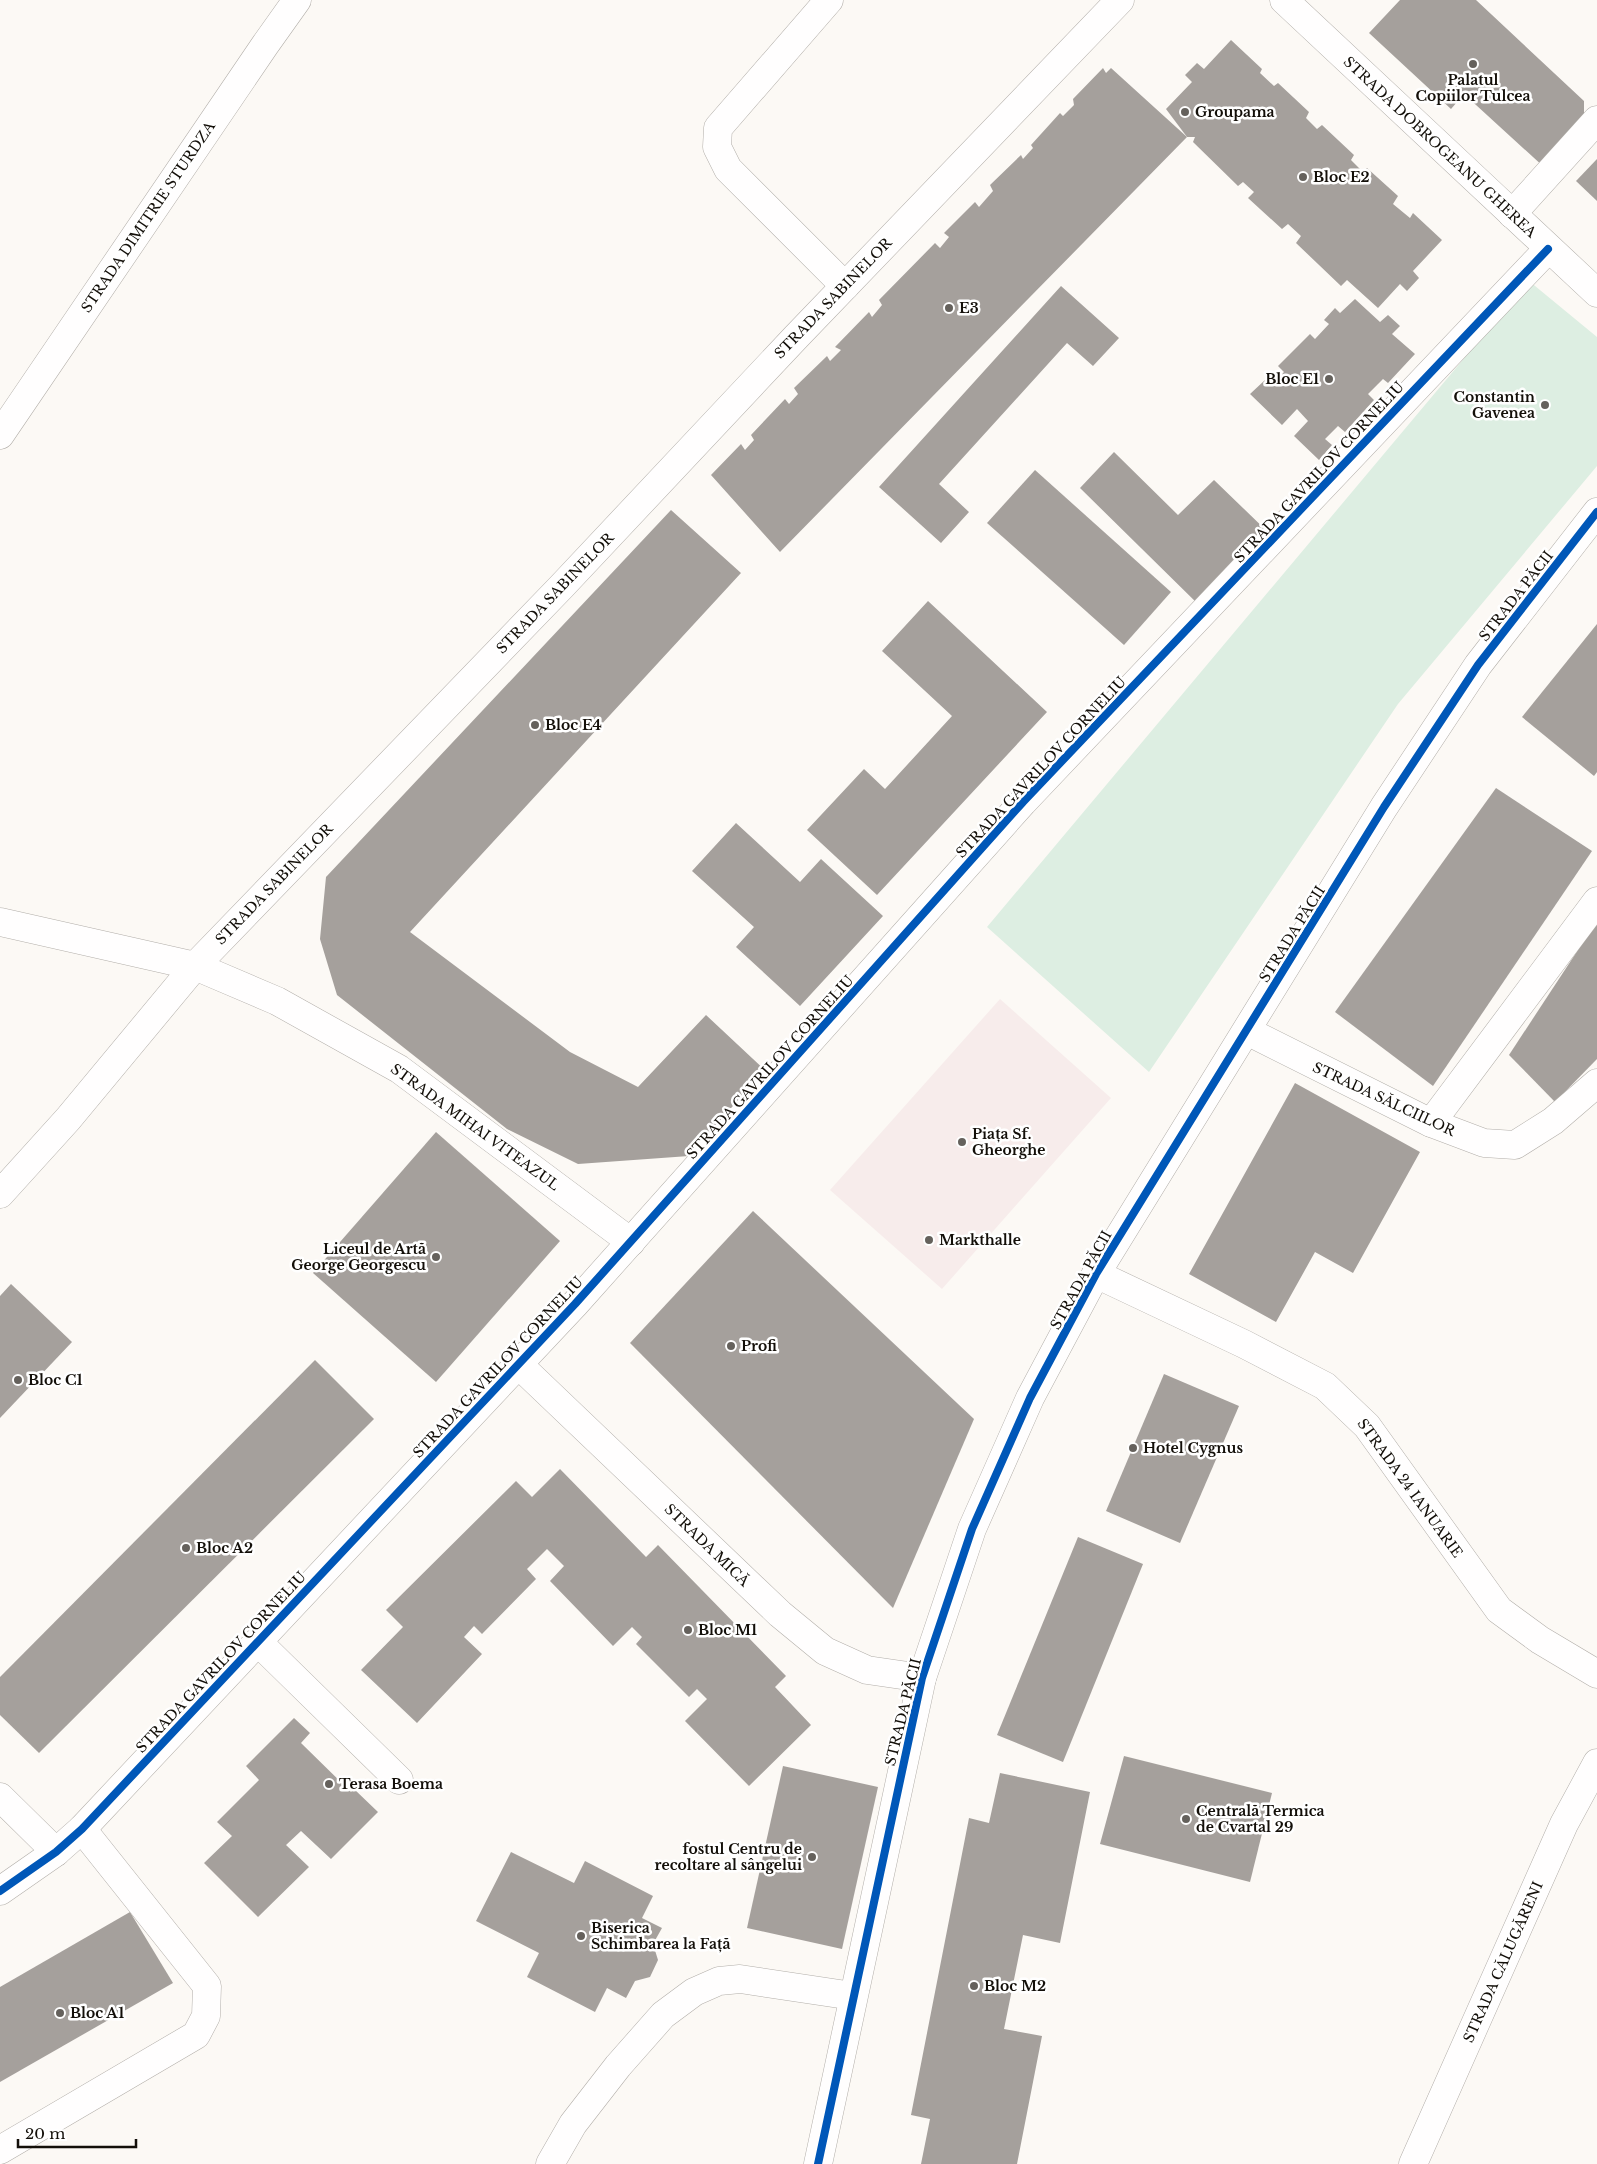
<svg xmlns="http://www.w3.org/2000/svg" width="1597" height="2164" font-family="'Libre Baskerville',serif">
	<rect width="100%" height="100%" fill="#fcf9f5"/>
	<path fill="#f7eceb" d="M 1000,999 L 1111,1098 L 942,1289 L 830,1190 Z"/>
	<path fill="#ddeee2" d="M 1529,281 L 1597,337 L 1597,466 L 1398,704 L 1149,1072 L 987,927 Z"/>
	<g fill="#a5a09c">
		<path d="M 1400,0 L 1476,0 L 1584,101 L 1584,127 L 1545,168 L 1464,94 L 1451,109 L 1369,33 Z"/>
		<path d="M 1231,40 L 1262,69 L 1260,73 L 1274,86 L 1278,83 L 1309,112 L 1306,118 L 1317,129 L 1322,125 L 1354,155 L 1351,160 L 1363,172 L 1367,168 L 1398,196 L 1393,204 L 1410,218 L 1413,213 L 1442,240 L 1413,271 L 1419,278 L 1407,291 L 1400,284 L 1378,308 L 1347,280 L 1341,286 L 1296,243 L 1301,236 L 1288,224 L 1282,229 L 1248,198 L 1254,192 L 1243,182 L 1238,186 L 1193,142 L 1195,137 L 1187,137 L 1166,109 L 1192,82 L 1185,75 L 1197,63 L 1204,69 Z"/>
		<path d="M 1103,68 L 1106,73 L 1111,68 L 1187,137 L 780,552 L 711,475 L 741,444 L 745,450 L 754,440 L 751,435 L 785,399 L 789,404 L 798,394 L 794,388 L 827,356 L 830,361 L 841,350 L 835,347 L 869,312 L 872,317 L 882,305 L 879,300 L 935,243 L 940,248 L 949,237 L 944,233 L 975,202 L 979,207 L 993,191 L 990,185 L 1021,155 L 1023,159 L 1033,148 L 1031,145 L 1060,113 L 1063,116 L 1074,105 L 1073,99 Z"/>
		<path d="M 1597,159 L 1597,201 L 1576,181 Z"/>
		<path d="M 1061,286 L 1119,338 L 1093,366 L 1067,343 L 939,484 L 969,512 L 941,543 L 879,487 Z"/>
		<path d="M 1355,299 L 1380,322 L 1388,315 L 1400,326 L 1392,334 L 1415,354 L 1388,383 L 1383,379 L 1368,394 L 1374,400 L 1345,432 L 1338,426 L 1325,439 L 1332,445 L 1319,460 L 1294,436 L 1308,421 L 1297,409 L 1282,425 L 1250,394 L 1265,380 L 1271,385 L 1284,372 L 1278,366 L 1310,334 L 1315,339 L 1329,324 L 1324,320 L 1335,308 L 1340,313 Z"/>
		<path d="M 1114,452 L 1178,515 L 1214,480 L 1272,536 L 1202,608 L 1080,488 Z"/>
		<path d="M 1035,470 L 1171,592 L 1124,645 L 987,523 Z"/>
		<path d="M 671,510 L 741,573 L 410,932 L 570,1052 L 638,1087 L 706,1015 L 768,1073 L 689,1156 L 578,1164 L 507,1129 L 337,995 L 320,939 L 326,877 Z"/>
		<path d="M 928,601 L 1047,712 L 877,895 L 807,830 L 864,769 L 885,789 L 952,716 L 882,651 Z"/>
		<path d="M 1597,624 L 1597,772 L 1594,776 L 1522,717 Z"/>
		<path d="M 1496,788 L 1592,851 L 1433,1086 L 1335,1012 Z"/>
		<path d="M 736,823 L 800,882 L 821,859 L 883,916 L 800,1006 L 736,947 L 754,927 L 692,871 Z"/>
		<path d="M 1597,921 L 1597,1059 L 1555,1102 L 1509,1055 Z"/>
		<path d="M 1295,1083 L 1420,1152 L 1353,1273 L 1315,1252 L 1276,1322 L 1189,1274 Z"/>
		<path d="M 436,1132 L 560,1241 L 436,1382 L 313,1273 Z"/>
		<path d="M 753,1211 L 974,1419 L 893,1608 L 630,1343 Z"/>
		<path d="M 11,1284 L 72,1342 L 0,1418 L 0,1296 Z"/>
		<path d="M 315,1360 L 374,1419 L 39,1753 L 0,1715 L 0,1677 Z"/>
		<path d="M 1164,1374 L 1239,1406 L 1180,1543 L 1106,1511 Z"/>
		<path d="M 560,1469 L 646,1557 L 658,1545 L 786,1676 L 775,1687 L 811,1725 L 749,1786 L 685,1721 L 707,1699 L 697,1689 L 689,1697 L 636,1644 L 642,1637 L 632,1627 L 613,1646 L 550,1581 L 564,1566 L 547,1549 L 527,1569 L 536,1579 L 482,1634 L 474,1626 L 464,1637 L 482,1654 L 417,1723 L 361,1670 L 403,1627 L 386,1610 L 516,1481 L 532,1497 Z"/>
		<path d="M 1078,1537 L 1143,1564 L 1063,1762 L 997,1735 Z"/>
		<path d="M 294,1718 L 310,1733 L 301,1743 L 351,1792 L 354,1789 L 378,1812 L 331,1859 L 301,1831 L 286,1845 L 309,1867 L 258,1917 L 204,1863 L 232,1836 L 217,1822 L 259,1780 L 246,1766 Z"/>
		<path d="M 1124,1756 L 1272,1793 L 1250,1882 L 1100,1844 Z"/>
		<path d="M 783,1766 L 878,1787 L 842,1949 L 747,1928 Z"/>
		<path d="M 1000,1773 L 1090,1792 L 1060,1943 L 1023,1935 L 1004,2029 L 1042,2036 L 1017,2164 L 921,2164 L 930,2119 L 911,2115 L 969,1818 L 989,1823 Z"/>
		<path d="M 511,1852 L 574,1883 L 585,1861 L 653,1896 L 642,1918 L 662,1928 L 653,1944 L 658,1960 L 650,1977 L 635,1981 L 626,1998 L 607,1988 L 595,2012 L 527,1977 L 539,1953 L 476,1921 Z"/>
		<path d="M 130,1912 L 173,1983 L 0,2082 L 0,1987 Z"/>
	</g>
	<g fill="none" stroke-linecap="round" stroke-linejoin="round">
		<defs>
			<g id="minor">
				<path d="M 829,0 L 718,128 L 717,147 L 728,169 L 845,286"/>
				<path d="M 1284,0 L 1597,293"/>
				<path d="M 1512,214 L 1597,120"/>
				<path d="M 0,435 L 265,45 L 297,0"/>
				<path d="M 0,922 L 195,966 L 277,1001 L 399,1069 L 631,1242"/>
				<path d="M 1247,1031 L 1431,1123 L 1484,1143 L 1515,1145 L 1553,1121 L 1597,1083"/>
				<path d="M 1431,1123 L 1597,901"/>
				<path d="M 0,1194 L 68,1119 L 195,966 L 562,586 L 796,337 L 1120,0"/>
				<path d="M 1096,1274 L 1244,1344 L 1325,1386 L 1367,1426 L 1499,1610 L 1540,1640 L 1597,1674"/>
				<path d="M 519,1365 L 780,1614 L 825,1651 L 867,1670 L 922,1678"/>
				<path d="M 258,1642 L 399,1780"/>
				<path d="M 0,1797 L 56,1852"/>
				<path d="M 0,1891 L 56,1852 L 82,1829 L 575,1304 L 1023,802 L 1548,249"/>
				<path d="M 0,2150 L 196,2035 L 206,2016 L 207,1986 L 82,1829"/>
				<path d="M 550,2164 L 573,2124 L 618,2066 L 663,2015 L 694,1992 L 719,1981 L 740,1979 L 853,1996"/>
				<path d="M 818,2164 L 922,1678 L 972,1529 L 1030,1398 L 1096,1274 L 1384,807 L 1478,665 L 1597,512"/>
				<path d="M 1413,2164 L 1564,1824 L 1597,1763"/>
			</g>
		</defs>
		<use href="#minor" stroke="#b2aea9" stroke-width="29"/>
		<use href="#minor" stroke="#fffefe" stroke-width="28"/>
		<defs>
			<g id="cycleway">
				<path d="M 0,1891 L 56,1852 L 82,1829 L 575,1304 L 1023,802 L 1548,249"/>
				<path d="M 818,2164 L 922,1678 L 972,1529 L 1030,1398 L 1096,1274 L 1384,807 L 1478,665 L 1597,512"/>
			</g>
		</defs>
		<use href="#cycleway" stroke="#fff" stroke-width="11"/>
		<use href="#cycleway" stroke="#0057b8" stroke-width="8"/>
	</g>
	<g fill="#65615c" stroke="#fff" stroke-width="2">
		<circle cx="1473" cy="64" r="5"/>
		<circle cx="1185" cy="112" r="5"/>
		<circle cx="1303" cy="177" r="5"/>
		<circle cx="949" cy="308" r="5"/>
		<circle cx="1329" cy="379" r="5"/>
		<circle cx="1545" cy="405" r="5"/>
		<circle cx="535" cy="725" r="5"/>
		<circle cx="962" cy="1142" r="5"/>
		<circle cx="929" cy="1240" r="5"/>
		<circle cx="436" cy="1257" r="5"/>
		<circle cx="731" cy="1346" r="5"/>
		<circle cx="18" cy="1380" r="5"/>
		<circle cx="1133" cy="1448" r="5"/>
		<circle cx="186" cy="1548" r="5"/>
		<circle cx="688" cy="1630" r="5"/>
		<circle cx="329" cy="1784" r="5"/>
		<circle cx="1186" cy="1819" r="5"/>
		<circle cx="812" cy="1857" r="5"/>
		<circle cx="581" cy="1936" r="5"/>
		<circle cx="974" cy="1986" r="5"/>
		<circle cx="60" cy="2013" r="5"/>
	</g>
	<g text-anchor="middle" stroke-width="5" stroke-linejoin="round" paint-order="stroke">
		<g font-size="14" font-weight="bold" fill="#130f09" stroke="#fff" text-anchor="start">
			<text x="1473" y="85" text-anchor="middle">Palatul<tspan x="1473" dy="16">Copiilor Tulcea</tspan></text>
			<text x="1195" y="117">Groupama</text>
			<text x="1313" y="182">Bloc E2</text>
			<text x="959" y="313">E3</text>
			<text x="1319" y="384" text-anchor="end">Bloc E1</text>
			<text x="1535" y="402" text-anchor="end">Constantin<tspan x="1535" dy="16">Gavenea</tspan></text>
			<text x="545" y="730">Bloc E4</text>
			<text x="972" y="1139">Piața Sf.<tspan x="972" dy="16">Gheorghe</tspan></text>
			<text x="939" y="1245">Markthalle</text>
			<text x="426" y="1254" text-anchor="end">Liceul de Artă<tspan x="426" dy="16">George Georgescu</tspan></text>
			<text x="741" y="1351">Profi</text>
			<text x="28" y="1385">Bloc C1</text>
			<text x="1143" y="1453">Hotel Cygnus</text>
			<text x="196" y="1553">Bloc A2</text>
			<text x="698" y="1635">Bloc M1</text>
			<text x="339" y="1789">Terasa Boema</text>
			<text x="1196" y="1816">Centrală Termica<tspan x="1196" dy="16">de Cvartal 29</tspan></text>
			<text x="802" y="1854" text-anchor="end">fostul Centru de<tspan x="802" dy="16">recoltare al sângelui</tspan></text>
			<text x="591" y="1933">Biserica<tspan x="591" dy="16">Schimbarea la Față</tspan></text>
			<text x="984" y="1991">Bloc M2</text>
			<text x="70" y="2018">Bloc A1</text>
		</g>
		<g font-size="14" fill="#130f09" stroke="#fff">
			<text transform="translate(1440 147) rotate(43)" y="5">STRADA DOBROGEANU GHEREA</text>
			<text transform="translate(148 217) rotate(-56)" y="5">STRADA DIMITRIE STURDZA</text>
			<text transform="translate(833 298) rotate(-46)" y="5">STRADA SABINELOR</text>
			<text transform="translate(1319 472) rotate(-47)" y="5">STRADA GAVRILOV CORNELIU</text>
			<text transform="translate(555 593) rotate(-46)" y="5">STRADA SABINELOR</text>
			<text transform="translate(1516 596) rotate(-52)" y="5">STRADA PĂCII</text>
			<text transform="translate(1041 767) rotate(-47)" y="5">STRADA GAVRILOV CORNELIU</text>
			<text transform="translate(274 884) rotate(-46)" y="5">STRADA SABINELOR</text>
			<text transform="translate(1292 934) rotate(-58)" y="5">STRADA PĂCII</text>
			<text transform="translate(770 1067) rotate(-48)" y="5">STRADA GAVRILOV CORNELIU</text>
			<text transform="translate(1384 1099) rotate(25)" y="5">STRADA SĂLCIILOR</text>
			<text transform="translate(475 1127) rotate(36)" y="5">STRADA MIHAI VITEAZUL</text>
			<text transform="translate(1081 1280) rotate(-61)" y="5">STRADA PĂCII</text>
			<text transform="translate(498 1367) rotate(-47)" y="5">STRADA GAVRILOV CORNELIU</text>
			<text transform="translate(1410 1488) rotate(54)" y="5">STRADA 24 IANUARIE</text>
			<text transform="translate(707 1545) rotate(44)" y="5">STRADA MICĂ</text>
			<text transform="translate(221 1662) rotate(-47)" y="5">STRADA GAVRILOV CORNELIU</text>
			<text transform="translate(903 1712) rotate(-76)" y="5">STRADA PĂCII</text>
			<text transform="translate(1503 1962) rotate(-66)" y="5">STRADA CĂLUGĂRENI</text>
		</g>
	</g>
	<path d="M18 2139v8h118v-8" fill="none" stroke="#130f09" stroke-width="2.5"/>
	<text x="25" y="2139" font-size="15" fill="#130f09" stroke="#ffffff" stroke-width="4" paint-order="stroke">20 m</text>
</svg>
